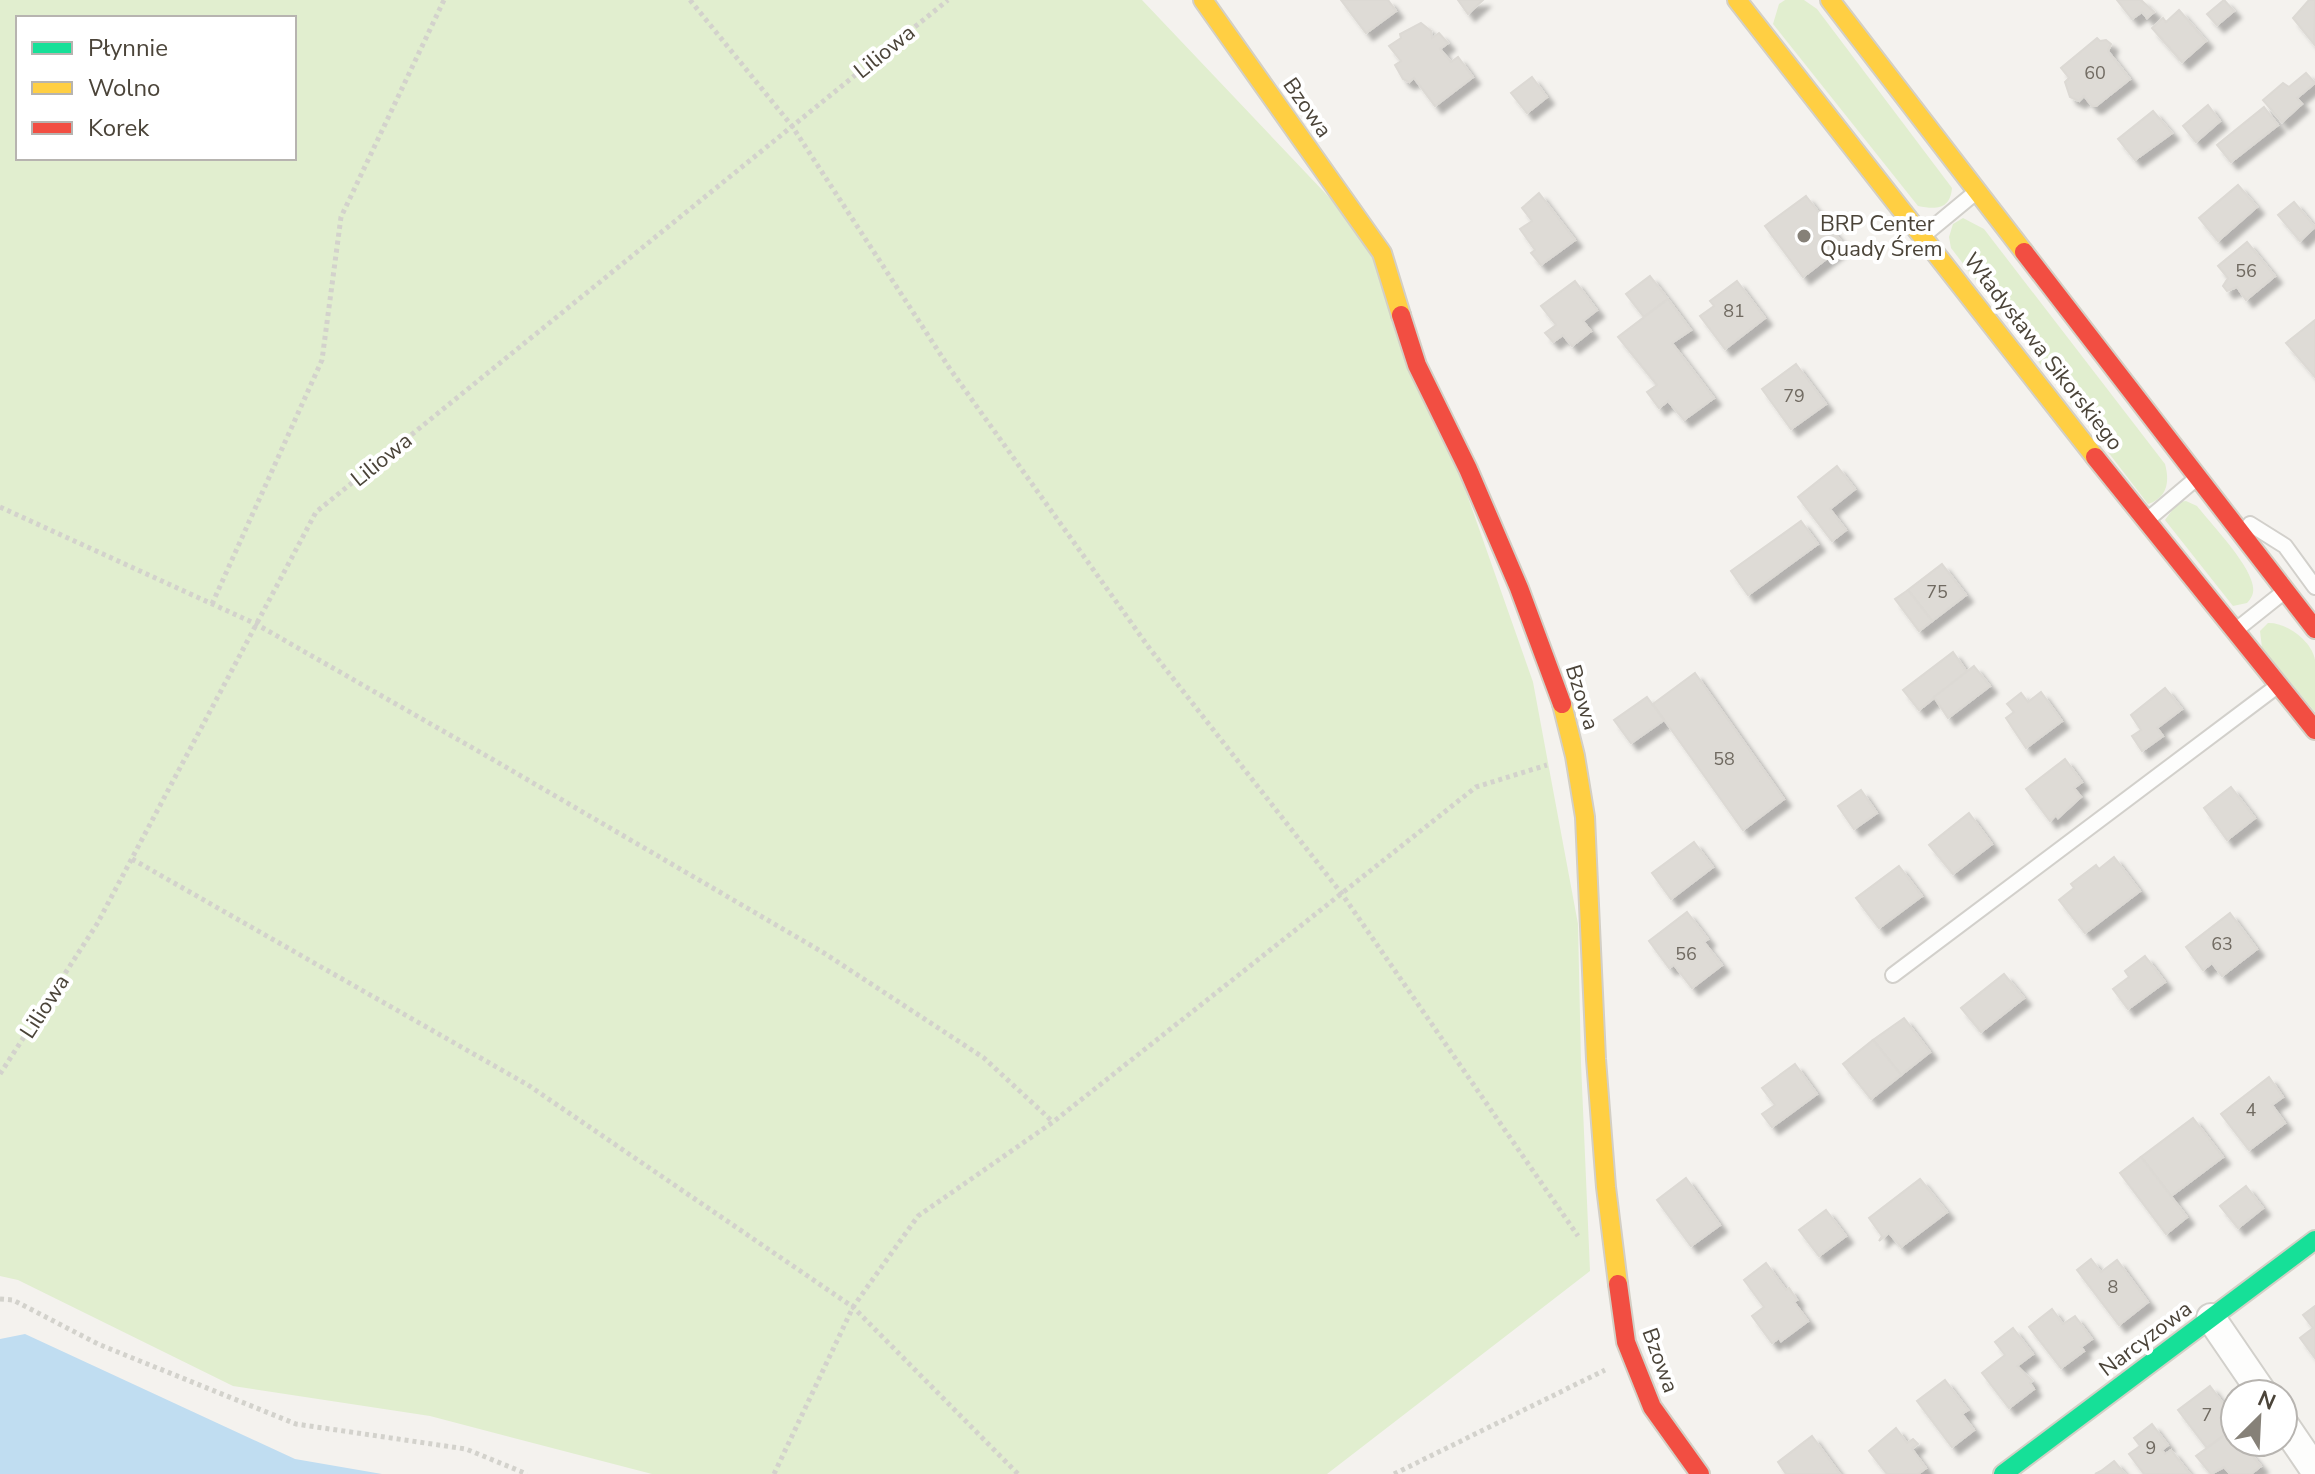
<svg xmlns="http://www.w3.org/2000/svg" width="2315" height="1474" font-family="'Nunito Sans',sans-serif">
	<defs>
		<filter id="shadow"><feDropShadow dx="7" dy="7" stdDeviation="2" flood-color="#0004"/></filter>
	</defs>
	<rect width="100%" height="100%" fill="#f4f2ee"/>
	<g fill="#e1eecf" fill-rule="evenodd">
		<path d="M 0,0 L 1142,0 L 1382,253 L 1533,682 L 1578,924 L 1581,1063 L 1590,1271 L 1327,1474 L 652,1474 L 430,1416 L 233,1386 L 18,1280 L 0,1276 ZM 18,18 L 294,18 L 294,158 L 18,158 Z"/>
		<path d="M 1785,0 L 1804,0 L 1817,9 L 1952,188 C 1950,209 1937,210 1918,206 L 1773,24 L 1779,4 Z"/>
		<path d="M 1963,218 L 1984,229 L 2165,464 C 2170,482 2167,498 2148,504 L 1951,248 L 1949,237 L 1953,224 Z"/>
		<path d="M 2186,501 L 2197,506 C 2210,523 2257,571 2253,592 C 2253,595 2250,600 2247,603 L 2233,606 L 2165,520 L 2178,502 Z"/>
		<path d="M 2268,623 C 2286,622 2312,641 2315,660 C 2315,677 2315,696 2315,712 L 2262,648 L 2260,631 Z"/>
	</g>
	<path fill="#c0ddf1" d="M 25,1334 L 295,1459 L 382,1474 L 0,1474 L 0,1339 Z"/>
	<g fill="#dedbd6" stroke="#dcd9d4" stroke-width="2" filter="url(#shadow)">
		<path d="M 1341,0 L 1388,0 L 1396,11 L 1366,33 Z"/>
		<path d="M 1458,0 L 1483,0 L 1468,14 Z"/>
		<path d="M 2117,0 L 2141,0 L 2154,12 L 2147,18 L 2142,12 L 2132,19 Z"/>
		<path d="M 2224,0 L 2234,11 L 2217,25 L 2207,14 Z"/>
		<path d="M 2309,0 L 2315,0 L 2314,44 L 2293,18 Z"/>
		<path d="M 2179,10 L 2206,41 L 2182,62 L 2152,28 L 2163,18 L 2166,22 Z"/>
		<path d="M 1421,23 L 1431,31 L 1432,38 L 1439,33 L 1448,43 L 1440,49 L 1451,62 L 1458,57 L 1473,77 L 1435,106 L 1414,78 L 1409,82 L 1403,79 L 1395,65 L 1401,61 L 1389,46 L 1401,38 L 1400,34 Z"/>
		<path d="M 2097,38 L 2100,41 L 2106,40 L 2111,44 L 2108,51 L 2130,79 L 2096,106 L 2092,106 L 2084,96 L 2079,101 L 2070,97 L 2065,82 L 2069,78 L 2061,68 Z"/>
		<path d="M 2306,73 L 2315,83 L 2297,98 L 2302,104 L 2282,122 L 2263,100 L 2283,83 L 2289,87 Z"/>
		<path d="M 1532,77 L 1547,97 L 1527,113 L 1511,93 Z"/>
		<path d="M 2208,105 L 2220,121 L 2196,142 L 2183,126 Z"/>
		<path d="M 2264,107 L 2278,125 L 2231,162 L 2217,145 Z"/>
		<path d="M 2153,111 L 2172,133 L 2135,160 L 2118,139 Z"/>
		<path d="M 2238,185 L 2257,207 L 2218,241 L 2199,218 Z"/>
		<path d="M 1539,193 L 1575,240 L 1541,265 L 1531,253 L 1535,250 L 1520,229 L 1532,221 L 1522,208 Z"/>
		<path d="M 1806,196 L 1844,245 L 1803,277 L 1765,226 Z"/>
		<path d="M 2294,202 L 2315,227 L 2300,241 L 2278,215 Z"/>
		<path d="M 2247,242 L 2275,276 L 2246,300 L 2237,287 L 2227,291 L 2223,286 L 2228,278 L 2218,266 Z"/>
		<path d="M 1650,276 L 1668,299 L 1644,317 L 1626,294 Z"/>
		<path d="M 1575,281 L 1597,310 L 1583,321 L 1591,331 L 1572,346 L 1563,335 L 1553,342 L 1545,333 L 1556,325 L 1541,306 Z"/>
		<path d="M 1737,281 L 1765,318 L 1725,349 L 1700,316 L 1714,306 L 1710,301 Z"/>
		<path d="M 1668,299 L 1691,330 L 1672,343 L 1714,398 L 1684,420 L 1668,401 L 1659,408 L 1647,392 L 1657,385 L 1618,337 Z"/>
		<path d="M 2315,320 L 2315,377 L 2286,343 Z"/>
		<path d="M 1796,364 L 1826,404 L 1791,429 L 1762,389 Z"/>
		<path d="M 1837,466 L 1855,489 L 1830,509 L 1846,530 L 1832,541 L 1798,497 Z"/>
		<path d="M 1801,521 L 1818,544 L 1748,595 L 1731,571 Z"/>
		<path d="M 1942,564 L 1966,595 L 1932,621 L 1908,590 Z"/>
		<path d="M 1908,590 L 1932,621 L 1919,631 L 1895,599 Z"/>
		<path d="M 1953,652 L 1967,672 L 1919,710 L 1903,690 Z"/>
		<path d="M 1974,666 L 1990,686 L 1948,718 L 1934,697 Z"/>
		<path d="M 1695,673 L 1784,799 L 1743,830 L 1653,704 Z"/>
		<path d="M 2165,688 L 2182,709 L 2157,728 L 2163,736 L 2142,751 L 2132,736 L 2141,730 L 2131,715 Z"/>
		<path d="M 2041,692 L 2062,721 L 2026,748 L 2006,718 L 2014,712 L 2007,704 L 2021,693 L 2028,702 Z"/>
		<path d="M 1647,697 L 1664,720 L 1631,743 L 1614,720 Z"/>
		<path d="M 2065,759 L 2082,782 L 2074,788 L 2081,797 L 2058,818 L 2056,815 L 2050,821 L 2026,789 Z"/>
		<path d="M 2231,787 L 2255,818 L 2227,840 L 2204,808 Z"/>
		<path d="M 1861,790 L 1877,813 L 1854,829 L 1838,806 Z"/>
		<path d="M 1969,813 L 1992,844 L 1953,874 L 1929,845 Z"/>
		<path d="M 1694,842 L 1713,867 L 1671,899 L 1652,873 Z"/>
		<path d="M 2114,857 L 2140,891 L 2085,933 L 2059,900 L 2074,888 L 2071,884 L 2096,865 L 2099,869 Z"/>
		<path d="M 1899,866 L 1922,896 L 1879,928 L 1856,898 Z"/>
		<path d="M 1687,912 L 1708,939 L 1704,942 L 1722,965 L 1692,988 L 1674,965 L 1669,968 L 1649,941 Z"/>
		<path d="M 2230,913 L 2257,949 L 2222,976 L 2212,963 L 2203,970 L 2186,947 Z"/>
		<path d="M 2145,956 L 2165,982 L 2128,1009 L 2113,989 L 2129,977 L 2125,971 Z"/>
		<path d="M 2004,974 L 2024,998 L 1981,1032 L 1961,1008 Z"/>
		<path d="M 1904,1018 L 1930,1052 L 1901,1075 L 1873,1040 Z"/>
		<path d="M 1873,1040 L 1901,1075 L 1871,1099 L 1843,1064 Z"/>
		<path d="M 1795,1064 L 1817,1094 L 1772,1127 L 1762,1114 L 1775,1105 L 1762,1088 Z"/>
		<path d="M 2269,1077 L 2283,1097 L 2272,1105 L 2285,1123 L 2249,1150 L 2221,1114 Z"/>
		<path d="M 2193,1118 L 2223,1157 L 2171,1196 L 2141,1157 Z"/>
		<path d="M 2141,1157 L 2187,1217 L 2166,1234 L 2120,1173 Z"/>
		<path d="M 1686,1178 L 1720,1225 L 1691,1246 L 1657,1200 Z"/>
		<path d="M 1920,1179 L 1947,1212 L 1901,1247 L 1889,1233 L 1879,1241 L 1882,1236 L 1869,1218 Z"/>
		<path d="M 2246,1186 L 2263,1208 L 2238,1228 L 2220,1206 Z"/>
		<path d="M 1826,1210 L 1846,1236 L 1819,1256 L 1799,1230 Z"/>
		<path d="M 2091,1259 L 2101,1272 L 2117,1260 L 2148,1302 L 2119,1325 L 2077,1270 Z"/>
		<path d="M 1766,1263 L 1786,1290 L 1789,1288 L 1797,1300 L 1794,1302 L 1808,1321 L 1781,1341 L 1779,1338 L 1772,1343 L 1752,1316 L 1764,1307 L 1744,1280 Z"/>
		<path d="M 2315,1306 L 2315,1358 L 2300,1338 L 2313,1328 L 2303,1315 Z"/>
		<path d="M 2052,1309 L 2063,1324 L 2075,1316 L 2092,1339 L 2081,1347 L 2084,1351 L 2061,1368 L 2029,1327 Z"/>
		<path d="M 2013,1328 L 2033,1354 L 2017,1366 L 2032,1381 L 2030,1383 L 2034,1389 L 2009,1408 L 1982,1373 L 2005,1355 L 1995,1342 Z"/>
		<path d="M 1945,1380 L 1968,1410 L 1962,1414 L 1974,1430 L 1952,1447 L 1917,1401 Z"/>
		<path d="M 2210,1386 L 2235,1419 L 2235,1427 L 2207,1448 L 2178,1410 Z"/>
		<path d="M 2152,1424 L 2168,1445 L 2162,1450 L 2165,1454 L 2171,1450 L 2190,1474 L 2144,1474 L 2129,1454 L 2140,1446 L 2134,1438 Z"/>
		<path d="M 1896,1428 L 1907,1443 L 1913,1439 L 1918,1444 L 1912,1449 L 1926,1468 L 1918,1474 L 1887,1474 L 1869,1451 Z"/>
		<path d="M 2232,1430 L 2235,1434 L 2235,1442 L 2241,1442 L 2261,1466 L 2251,1474 L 2230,1474 L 2224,1467 L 2211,1474 L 2196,1456 Z"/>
		<path d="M 1812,1436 L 1840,1474 L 1786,1474 L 1778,1462 Z"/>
		<path d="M 2114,1461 L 2125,1474 L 2095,1474 L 2101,1471 Z"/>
	</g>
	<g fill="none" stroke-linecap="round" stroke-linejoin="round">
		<defs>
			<g id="lane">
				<path d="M 1924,235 L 1976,192"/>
				<path d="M 2146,521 L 2198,477"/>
				<path d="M 2250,524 L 2285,546 L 2315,587"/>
				<path d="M 2236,630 L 2285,591"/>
				<path d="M 1893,975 L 2276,687"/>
			</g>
			<g id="street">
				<path d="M 2211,1318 L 2263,1394"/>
				<path d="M 2283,1423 L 2315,1470"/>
			</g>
			<path id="fast" d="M 2003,1474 L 2315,1240"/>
			<g id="slow">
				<path d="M 1203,0 L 1382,253 L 1401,315"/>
				<path d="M 1737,0 L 2095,457"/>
				<path d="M 1830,0 L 2024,252"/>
				<path d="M 1562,704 L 1575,756 L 1585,817 L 1596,1059 L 1606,1187 L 1618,1284"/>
			</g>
			<g id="jam">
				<path d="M 2024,252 L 2315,629"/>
				<path d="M 1401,315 L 1417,365 L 1468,469 L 1519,588 L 1562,704"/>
				<path d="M 2095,457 L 2315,730"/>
				<path d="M 1618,1284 L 1626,1342 L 1652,1407 L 1700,1474"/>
			</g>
		</defs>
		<use href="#lane" stroke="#d2d0cb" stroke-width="18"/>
		<use href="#street" stroke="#d2d0cb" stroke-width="32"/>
		<use href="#fast" stroke="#d3cfc5" stroke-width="22"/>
		<use href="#slow" stroke="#d3cfc5" stroke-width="22"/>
		<use href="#jam" stroke="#d3cfc5" stroke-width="22"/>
		<g stroke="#d3d2cc" stroke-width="5" stroke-dasharray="4 4" stroke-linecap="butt">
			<path d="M 690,0 L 792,126 L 950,369 L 1150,649 L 1342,894 L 1578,1236"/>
			<path d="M 0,507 L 256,624 L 492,759 L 824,953 L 984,1058 L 1053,1122"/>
			<path d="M 212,604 L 322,360 L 341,217 L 444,0"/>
			<path d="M 132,859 L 528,1085 L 853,1307 L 1018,1474"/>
			<path d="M 0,1074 L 97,924 L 316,512 L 948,0"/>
			<path d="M 0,1299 L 13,1300 L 98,1344 L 296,1424 L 466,1449 L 527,1474"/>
			<path d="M 774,1474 L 853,1307 L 918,1216 L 1053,1122 L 1476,787 L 1547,765"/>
			<path d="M 1394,1474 L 1605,1370"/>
		</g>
		<use href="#lane" stroke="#fdfdfc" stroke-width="14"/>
		<use href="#street" stroke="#fdfdfc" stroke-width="28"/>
		<use href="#fast" stroke="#16e098" stroke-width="18"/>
		<use href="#slow" stroke="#ffcf43" stroke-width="18"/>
		<use href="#jam" stroke="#f24e42" stroke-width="18"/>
	</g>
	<circle fill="#868178" stroke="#fff" stroke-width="3" cx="1804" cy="236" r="8"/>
	<g text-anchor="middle" stroke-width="8" stroke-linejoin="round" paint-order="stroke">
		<g font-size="18" fill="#706a61">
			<text x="2095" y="79">60</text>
			<text x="2246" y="277">56</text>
			<text x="1734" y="317">81</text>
			<text x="1794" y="402">79</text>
			<text x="1937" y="598">75</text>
			<text x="1724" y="765">58</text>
			<text x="2222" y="950">63</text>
			<text x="1686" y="960">56</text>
			<text x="2251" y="1116">4</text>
			<text x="2113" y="1293">8</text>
			<text x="2207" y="1421">7</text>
			<text x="2151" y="1454">9</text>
		</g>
		<g font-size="22" fill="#4b4439" stroke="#fff">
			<text transform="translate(884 51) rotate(-39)" y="8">Liliowa</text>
			<text transform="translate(1308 107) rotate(55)" y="8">Bzowa</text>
			<text transform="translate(2044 351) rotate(52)" y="8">Władysława Sikorskiego</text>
			<text transform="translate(381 459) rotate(-39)" y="8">Liliowa</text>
			<text transform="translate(1583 697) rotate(73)" y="8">Bzowa</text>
			<text transform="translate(44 1006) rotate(-57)" y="8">Liliowa</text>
			<text transform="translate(2145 1338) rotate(-37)" y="8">Narcyzowa</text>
			<text transform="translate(1661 1360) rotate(70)" y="8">Bzowa</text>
		</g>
		<g font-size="22" fill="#4b4439" stroke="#fff" text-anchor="start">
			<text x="1820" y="231">BRP Center<tspan x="1820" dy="25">Quady Śrem</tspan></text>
		</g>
	</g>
	<rect x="16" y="16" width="280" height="144" fill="#ffffff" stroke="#b7b4b0" stroke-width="2"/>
	<rect x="32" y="42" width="40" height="12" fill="#16e098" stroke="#b7b4b0" stroke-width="2"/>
	<text x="88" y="56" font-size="24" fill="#4b4439">Płynnie</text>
	<rect x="32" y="82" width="40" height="12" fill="#ffcf43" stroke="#b7b4b0" stroke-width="2"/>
	<text x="88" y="96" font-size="24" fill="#4b4439">Wolno</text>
	<rect x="32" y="122" width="40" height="12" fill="#f24e42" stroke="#b7b4b0" stroke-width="2"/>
	<text x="88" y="136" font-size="24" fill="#4b4439">Korek</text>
	<g transform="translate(2259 1418) rotate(24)"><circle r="38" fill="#ffffff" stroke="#b7b4b0" stroke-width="2"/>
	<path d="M0-6L14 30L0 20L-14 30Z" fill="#868178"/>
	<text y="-12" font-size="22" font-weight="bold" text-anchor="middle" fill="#4b4439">N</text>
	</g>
</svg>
